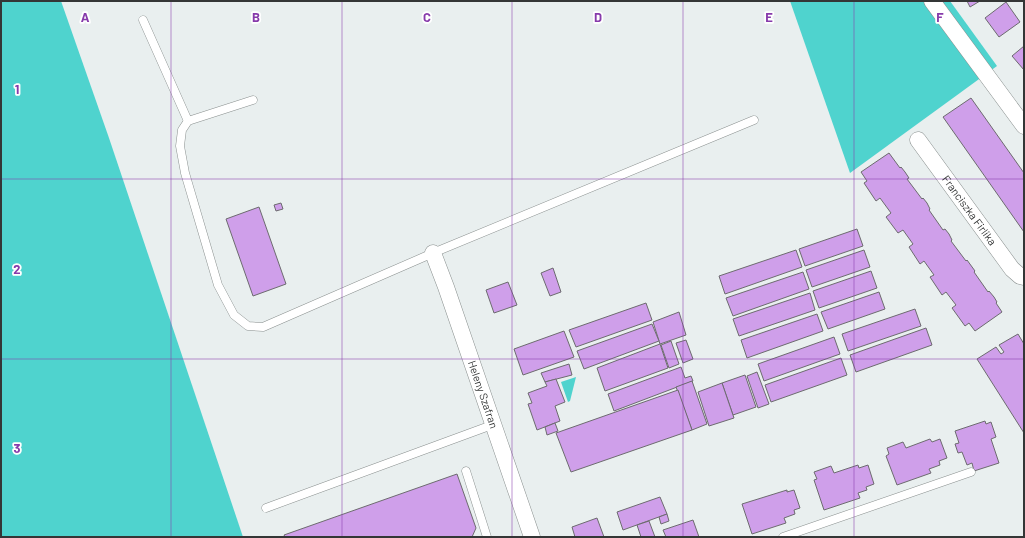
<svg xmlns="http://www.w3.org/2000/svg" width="1025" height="538" font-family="Barlow,sans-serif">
	<rect width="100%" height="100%" fill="#e9efef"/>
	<g fill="#4fd3ce">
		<path d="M 1,1 L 61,1 L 109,138 L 243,537 L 1,537 Z"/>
		<path d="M 790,1 L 950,1 L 997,66 L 850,173 Z"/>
		<path d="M 576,377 L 570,401 L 568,402 L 561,382 Z"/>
	</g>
	<g fill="#cf9fea" stroke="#6d6b6f">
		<path d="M 967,1 L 980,1 L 970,7 Z"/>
		<path d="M 1006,2 L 1020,22 L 999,37 L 985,18 Z"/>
		<path d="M 1024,46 L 1024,70 L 1012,56 Z"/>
		<path d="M 971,98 L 1024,173 L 1024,232 L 943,117 Z"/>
		<path d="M 889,153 L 900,168 L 901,167 L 905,172 L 909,178 L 907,179 L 922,199 L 923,198 L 927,203 L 930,209 L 929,210 L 943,230 L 945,229 L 949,234 L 952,240 L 951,241 L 966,261 L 967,260 L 975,271 L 974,272 L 988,292 L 989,291 L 994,297 L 997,302 L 996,303 L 1002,312 L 975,331 L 969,323 L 965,326 L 952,308 L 956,305 L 946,292 L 942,295 L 930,277 L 934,275 L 924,261 L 920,264 L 909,247 L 913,244 L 903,230 L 898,233 L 886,217 L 891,213 L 880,198 L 876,201 L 864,183 L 867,181 L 861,172 Z"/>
		<path d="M 281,203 L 283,209 L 276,211 L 274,205 Z"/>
		<path d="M 259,207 L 286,284 L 253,296 L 226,219 Z"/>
		<path d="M 857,229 L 863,246 L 805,266 L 799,249 Z"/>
		<path d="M 796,250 L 802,267 L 725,294 L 719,276 Z"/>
		<path d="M 864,250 L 870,267 L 812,287 L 806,270 Z"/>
		<path d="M 553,268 L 561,292 L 550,296 L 541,273 Z"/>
		<path d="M 871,271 L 877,288 L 819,308 L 813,291 Z"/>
		<path d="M 803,272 L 809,289 L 733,316 L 726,298 Z"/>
		<path d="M 508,282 L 517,305 L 494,313 L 486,290 Z"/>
		<path d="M 879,292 L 885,309 L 828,329 L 821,312 Z"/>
		<path d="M 810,293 L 815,310 L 739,336 L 733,319 Z"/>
		<path d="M 646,303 L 652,320 L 576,347 L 569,330 Z"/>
		<path d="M 915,309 L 921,326 L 848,351 L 842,334 Z"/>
		<path d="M 679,312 L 686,335 L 660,344 L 653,322 Z"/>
		<path d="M 817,314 L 823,331 L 747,358 L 741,340 Z"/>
		<path d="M 652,324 L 659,341 L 584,369 L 577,351 Z"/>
		<path d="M 926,328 L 932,345 L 856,372 L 850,355 Z"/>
		<path d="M 564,331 L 574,357 L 523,375 L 514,349 Z"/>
		<path d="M 1018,334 L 1024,344 L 1024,433 L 977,359 L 996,347 L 1001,354 L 1004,352 L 999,345 Z"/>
		<path d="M 834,337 L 840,354 L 764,381 L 758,364 Z"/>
		<path d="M 686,340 L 693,359 L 683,363 L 676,343 Z"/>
		<path d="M 671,341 L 679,364 L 669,368 L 661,345 Z"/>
		<path d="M 660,344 L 668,368 L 605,391 L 597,368 Z"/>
		<path d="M 841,358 L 847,375 L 771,402 L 765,385 Z"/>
		<path d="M 569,364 L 572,375 L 545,382 L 541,373 Z"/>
		<path d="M 681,367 L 685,378 L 691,376 L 693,381 L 614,411 L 608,394 Z"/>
		<path d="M 757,372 L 769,404 L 758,408 L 747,376 Z"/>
		<path d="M 745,375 L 756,407 L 733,415 L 722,383 Z"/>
		<path d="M 556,379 L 565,402 L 555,406 L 560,421 L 537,430 L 528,404 L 532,403 L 528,393 L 547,386 L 545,382 Z"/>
		<path d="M 692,381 L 707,424 L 692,430 L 676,387 Z"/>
		<path d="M 722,383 L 734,418 L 709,426 L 698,392 Z"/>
		<path d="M 678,390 L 692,430 L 571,472 L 556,433 Z"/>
		<path d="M 985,421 L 986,424 L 991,422 L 996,437 L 991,439 L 999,463 L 974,471 L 972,463 L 967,465 L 962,452 L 958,453 L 955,444 L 959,443 L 955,431 Z"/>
		<path d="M 555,423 L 558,431 L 547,435 L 545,427 Z"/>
		<path d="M 930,439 L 932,442 L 940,439 L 947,458 L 939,461 L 940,465 L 929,469 L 931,473 L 897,485 L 886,456 L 889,454 L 887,448 L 903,442 L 906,448 Z"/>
		<path d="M 858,465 L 859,468 L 868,465 L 874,484 L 866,487 L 867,490 L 858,493 L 860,498 L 824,510 L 814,480 L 817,479 L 814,472 L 831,466 L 834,473 Z"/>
		<path d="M 457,474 L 476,528 L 472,537 L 285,537 L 284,535 Z"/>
		<path d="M 787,490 L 787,492 L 794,490 L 800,508 L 794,510 L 795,514 L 784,518 L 786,523 L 752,534 L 742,504 Z"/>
		<path d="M 660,497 L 667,514 L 623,530 L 617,512 Z"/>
		<path d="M 667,514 L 669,521 L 661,524 L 659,517 Z"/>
		<path d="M 597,518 L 604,537 L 575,537 L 572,527 Z"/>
		<path d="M 693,520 L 699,537 L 666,537 L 663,530 Z"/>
		<path d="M 649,521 L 655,537 L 641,537 L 637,525 Z"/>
	</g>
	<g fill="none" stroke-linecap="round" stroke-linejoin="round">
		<defs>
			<g id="service">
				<path d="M 143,20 L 188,121"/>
				<path d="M 253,100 L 188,121 L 182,130 L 180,146 L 185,173 L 218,285 L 234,315 L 248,326 L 263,327 L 433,253 L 754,120"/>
				<path d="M 466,471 L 487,537"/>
				<path d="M 266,508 L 492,425"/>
				<path d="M 783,537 L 971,472"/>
			</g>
			<g id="minor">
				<path d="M 932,1 L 1024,126"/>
				<path id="s1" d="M 918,140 L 1012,269 L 1020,276 L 1024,277"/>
				<path id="s2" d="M 433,253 L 446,287 L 532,537"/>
			</g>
		</defs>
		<use href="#service" stroke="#8a908f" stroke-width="9"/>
		<use href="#minor" stroke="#8a908f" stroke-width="17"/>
		<use href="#service" stroke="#fff" stroke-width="8"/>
		<use href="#minor" stroke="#fff" stroke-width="16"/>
	</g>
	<path fill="none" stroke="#873aab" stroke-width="1" stroke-opacity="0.55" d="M 171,1 L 171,537M 342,1 L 342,537M 512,1 L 512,537M 683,1 L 683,537M 854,1 L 854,537M 1,179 L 1024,179M 1,359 L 1024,359"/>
	<g text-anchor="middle" stroke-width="3.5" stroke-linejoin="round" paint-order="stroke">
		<g font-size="11" fill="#343636" stroke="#fff">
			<text dy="4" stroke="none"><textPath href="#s1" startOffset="87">Franciszka Firlika</textPath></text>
			<text dy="4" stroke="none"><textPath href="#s2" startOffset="150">Heleny Szafran</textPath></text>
		</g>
	</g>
	<g font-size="13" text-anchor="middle" font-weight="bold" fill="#873aab" stroke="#fff" stroke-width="3.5" stroke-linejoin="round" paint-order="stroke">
		<text x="85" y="22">A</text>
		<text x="256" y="22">B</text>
		<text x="427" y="22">C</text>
		<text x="598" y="22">D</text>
		<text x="769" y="22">E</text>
		<text x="940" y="22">F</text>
		<text x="17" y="94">1</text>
		<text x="17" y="274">2</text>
		<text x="17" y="453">3</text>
	</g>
	<rect width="1025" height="538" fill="none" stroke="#343636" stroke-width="4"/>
</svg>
